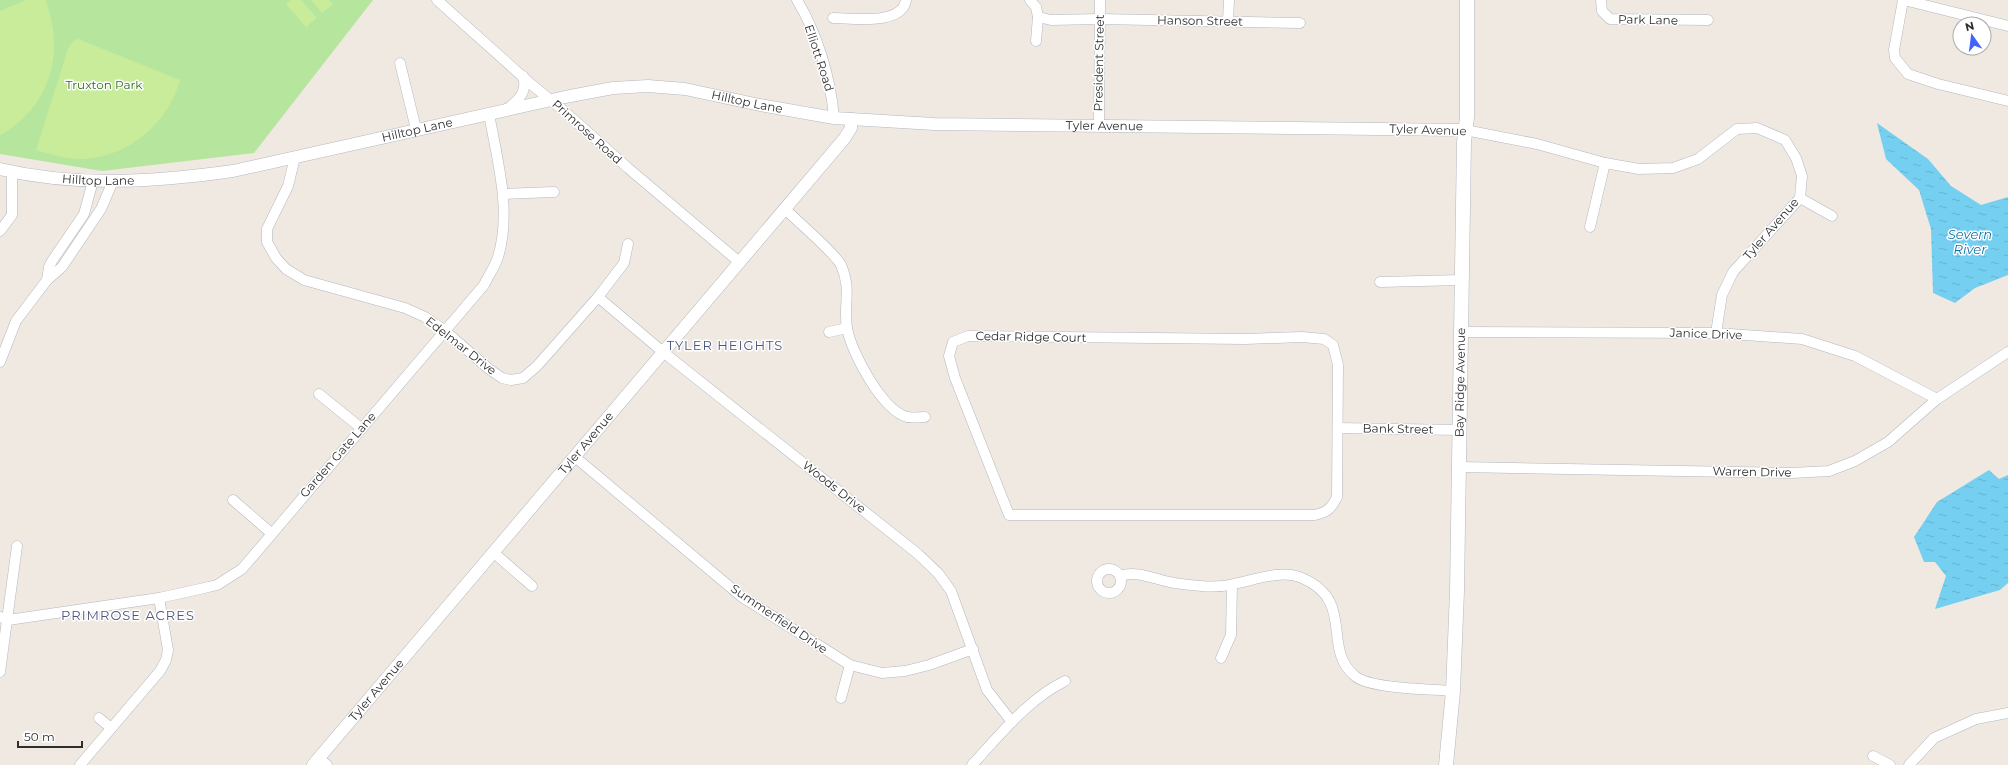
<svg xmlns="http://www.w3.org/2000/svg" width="2008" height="765" font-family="Montserrat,sans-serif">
	<defs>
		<pattern id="water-ripples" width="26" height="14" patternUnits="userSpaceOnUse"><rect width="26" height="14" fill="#75cff0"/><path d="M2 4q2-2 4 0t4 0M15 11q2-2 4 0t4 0" fill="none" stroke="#66b2ce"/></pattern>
	</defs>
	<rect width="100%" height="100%" fill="#efe9e1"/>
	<path fill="#b6e59e" d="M 0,0 L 373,0 L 254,153 L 102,171 L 0,154 Z"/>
	<g fill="#c9ec9a">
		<path d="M 26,0 L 45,0 C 66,51 50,108 0,135 L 0,11 Z"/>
		<path d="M 291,0 L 301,0 L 317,18 L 306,27 L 286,4 Z"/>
		<path d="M 311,0 L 329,0 L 333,4 L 322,13 Z"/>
		<path d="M 78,39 L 180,80 C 168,123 130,156 84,159 C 68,160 51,154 36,150 L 68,49 L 73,41 Z"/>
	</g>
	<g fill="url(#water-ripples)">
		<path d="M 1877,123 L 1928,159 L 1951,186 L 1981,205 L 2008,197 L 2008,275 L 1975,288 L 1955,303 L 1933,293 L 1931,229 L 1919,190 L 1886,159 Z"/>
		<path d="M 1989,470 L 1999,479 L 2008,475 L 2008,583 L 2000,590 L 1935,609 L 1946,576 L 1935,562 L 1924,562 L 1914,537 L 1937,502 Z"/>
	</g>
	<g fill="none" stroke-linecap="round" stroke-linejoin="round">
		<defs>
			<g id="minor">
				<path d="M 437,0 L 532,85 L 563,110 L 628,168 L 738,261"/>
				<path d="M 797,0 C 817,33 831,79 834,118"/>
				<path d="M 1030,0 L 1036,7 L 1038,17 L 1051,20 L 1100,19 L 1300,23"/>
				<path d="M 1601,0 L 1602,11 L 1610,19 L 1708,20"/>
				<path d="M 1903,0 L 1894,50 L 1895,58 L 1908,74 L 1938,84 L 2008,101"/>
				<path d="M 1904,0 L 2008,26"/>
				<path d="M 833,18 C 852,18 902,26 906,0"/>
				<path d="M 1228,21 L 1229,0"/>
				<path d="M 1036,41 L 1038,17"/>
				<path d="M 400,63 L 416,129"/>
				<path d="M 506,110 C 518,100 528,93 523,76"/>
				<path d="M 1099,125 L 1100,0"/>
				<path d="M 1465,130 L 1537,144 L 1605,163 L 1639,169 L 1673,168 L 1698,159 L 1737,129 L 1757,128 L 1785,140 L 1796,158 L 1802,176 L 1800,198 L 1733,272 L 1722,295 L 1716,333"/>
				<path d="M 295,157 L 288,186 L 267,229 L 267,242 L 276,258 L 286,269 L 304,280 L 405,308 L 425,317 L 444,330 L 489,369 L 502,378 L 511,380 L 523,378 L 537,366 L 598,297 L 624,263 L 628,244"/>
				<path d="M 503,194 L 554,192"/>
				<path d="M 1800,198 L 1832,216"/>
				<path d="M 785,209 C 797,221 835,253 841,265 C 852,290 843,305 847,328 C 851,352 882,410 907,417 C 912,418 920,417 925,417"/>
				<path d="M 1590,227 L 1605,163"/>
				<path d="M 0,231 L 12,215 L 12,172"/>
				<path d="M 47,280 L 49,267 L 52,261 L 84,214 L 93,181"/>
				<path d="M 1380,282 L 1461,280"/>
				<path d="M 598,297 L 663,352 L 918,554 L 938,573 L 951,591 L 987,690 L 1012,722"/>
				<path d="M 829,332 L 847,328"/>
				<path d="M 1461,332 L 1716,333 L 1802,339 L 1855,356 L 1937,399"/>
				<path d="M 968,336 L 1245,339 L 1302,337 L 1324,339 L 1333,345 L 1338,365 L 1337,497 C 1331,509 1327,512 1315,515 L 1009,515 L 955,378 L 949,356 L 953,342 Z"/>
				<path d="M 0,362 L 16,321 L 47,280 L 62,267 L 101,209 L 113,181"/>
				<path d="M 319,394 L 361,428"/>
				<path d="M 1338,428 L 1459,430"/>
				<path d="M 575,457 L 742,597 L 850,665 L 882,673 L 905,671 L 929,665 L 973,649"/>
				<path d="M 1459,467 L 1792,473 L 1829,471 L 1855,461 L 1888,442 L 1937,399 L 2008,352"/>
				<path d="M 233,500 L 271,533"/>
				<path d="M 493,552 L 532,586"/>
				<circle cx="1109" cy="581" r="12"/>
				<path d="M 1120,576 C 1136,571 1149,577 1165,581 C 1176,584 1189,585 1201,586 C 1211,587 1223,587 1234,584 C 1255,580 1281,569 1302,578 C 1356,601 1321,648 1355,676 C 1370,689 1431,689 1453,691"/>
				<path d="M 0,617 L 8,620 L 159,598 L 200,589 L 217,585 L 242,569 L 484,285 C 488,276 495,267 498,257 C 512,211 497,159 489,114"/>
				<path d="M 1221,658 L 1231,635 L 1232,585"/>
				<path d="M 0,672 L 17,546"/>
				<path d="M 841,698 L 850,665"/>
				<path d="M 99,718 L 111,728"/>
				<path d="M 1873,756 L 1890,765"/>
				<path d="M 319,758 L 327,765"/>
				<path d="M 80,765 L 160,671 L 166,660 L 168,650 L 159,598"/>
				<path d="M 972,765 C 1000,735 1028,699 1065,681"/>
				<path d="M 1909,765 L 1934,738 L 1976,719 L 2008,713"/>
			</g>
			<g id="tertiary">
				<path id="s1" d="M 0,169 C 78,187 155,182 233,171 L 565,97 L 613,88 L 648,86 L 685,89 L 760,105 L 834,118 L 934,124 L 1465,130"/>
				<path id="s2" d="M 313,765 L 844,139 L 851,128 L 851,119"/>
			</g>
			<g id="secondary">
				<path id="s3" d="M 1446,765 L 1453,691 L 1457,591 L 1464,142 L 1467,117 L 1467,0"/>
			</g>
		</defs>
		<use href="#minor" stroke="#b4b7c1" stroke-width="11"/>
		<use href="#tertiary" stroke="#b4b7c1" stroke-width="13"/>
		<use href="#secondary" stroke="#b4b7c1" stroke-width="15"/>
		<use href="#minor" stroke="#fff" stroke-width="10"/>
		<use href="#tertiary" stroke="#fff" stroke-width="12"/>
		<use href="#secondary" stroke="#fff" stroke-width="14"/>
	</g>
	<g text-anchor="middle" stroke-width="3" stroke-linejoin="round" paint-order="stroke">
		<g font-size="12" fill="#2e2e2e" stroke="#fff">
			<text transform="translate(1648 20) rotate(1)" y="4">Park Lane</text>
			<text transform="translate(1200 21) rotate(1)" y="4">Hanson Street</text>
			<text transform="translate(819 58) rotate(72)" y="4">Elliott Road</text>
			<text transform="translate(1099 63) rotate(-89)" y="4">President Street</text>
			<text dy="4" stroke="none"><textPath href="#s1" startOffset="759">Hilltop Lane</textPath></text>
			<text dy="4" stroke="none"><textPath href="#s1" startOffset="1118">Tyler Avenue</textPath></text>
			<text dy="4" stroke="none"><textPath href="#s1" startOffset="423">Hilltop Lane</textPath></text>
			<text transform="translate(1428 130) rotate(2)" y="4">Tyler Avenue</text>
			<text transform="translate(587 132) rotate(42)" y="4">Primrose Road</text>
			<text dy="4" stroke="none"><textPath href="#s1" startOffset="99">Hilltop Lane</textPath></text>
			<text transform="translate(1771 229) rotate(-49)" y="4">Tyler Avenue</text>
			<text transform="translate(1706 334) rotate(2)" y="4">Janice Drive</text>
			<text transform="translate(1031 337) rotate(1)" y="4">Cedar Ridge Court</text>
			<text transform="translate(461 346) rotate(38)" y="4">Edelmar Drive</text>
			<text dy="4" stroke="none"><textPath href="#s3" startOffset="383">Bay Ridge Avenue</textPath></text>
			<text transform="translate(1398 429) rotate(1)" y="4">Bank Street</text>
			<text dy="4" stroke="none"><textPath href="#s2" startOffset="422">Tyler Avenue</textPath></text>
			<text transform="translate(338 455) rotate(-49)" y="4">Garden Gate Lane</text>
			<text transform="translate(1752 472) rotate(1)" y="4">Warren Drive</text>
			<text transform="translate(834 487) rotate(38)" y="4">Woods Drive</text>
			<text transform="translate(779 619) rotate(34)" y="4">Summerfield Drive</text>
			<text dy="4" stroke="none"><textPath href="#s2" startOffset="98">Tyler Avenue</textPath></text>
		</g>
		<g font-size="12" fill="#2c6e1b" stroke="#fff">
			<text x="104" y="89">Truxton Park</text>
		</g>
		<g font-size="13" font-style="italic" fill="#0d6fa3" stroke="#fff">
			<text x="1970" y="239">Severn<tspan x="1970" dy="15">River</tspan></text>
		</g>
		<g font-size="13" letter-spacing="1" fill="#4d5680" stroke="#fff">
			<text x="725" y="350">TYLER HEIGHTS</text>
			<text x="128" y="620">PRIMROSE ACRES</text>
		</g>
	</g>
	<g transform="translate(1972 36) rotate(346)"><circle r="19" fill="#ffffff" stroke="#ababab"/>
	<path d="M0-3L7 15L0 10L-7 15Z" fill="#4264fb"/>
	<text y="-6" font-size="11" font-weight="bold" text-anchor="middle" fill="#2e2e2e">N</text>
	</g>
	<path d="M18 741v6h64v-6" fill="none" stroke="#2e2e2e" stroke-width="2"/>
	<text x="24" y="741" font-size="12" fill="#2e2e2e" stroke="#ffffff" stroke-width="3" paint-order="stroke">50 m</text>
</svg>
